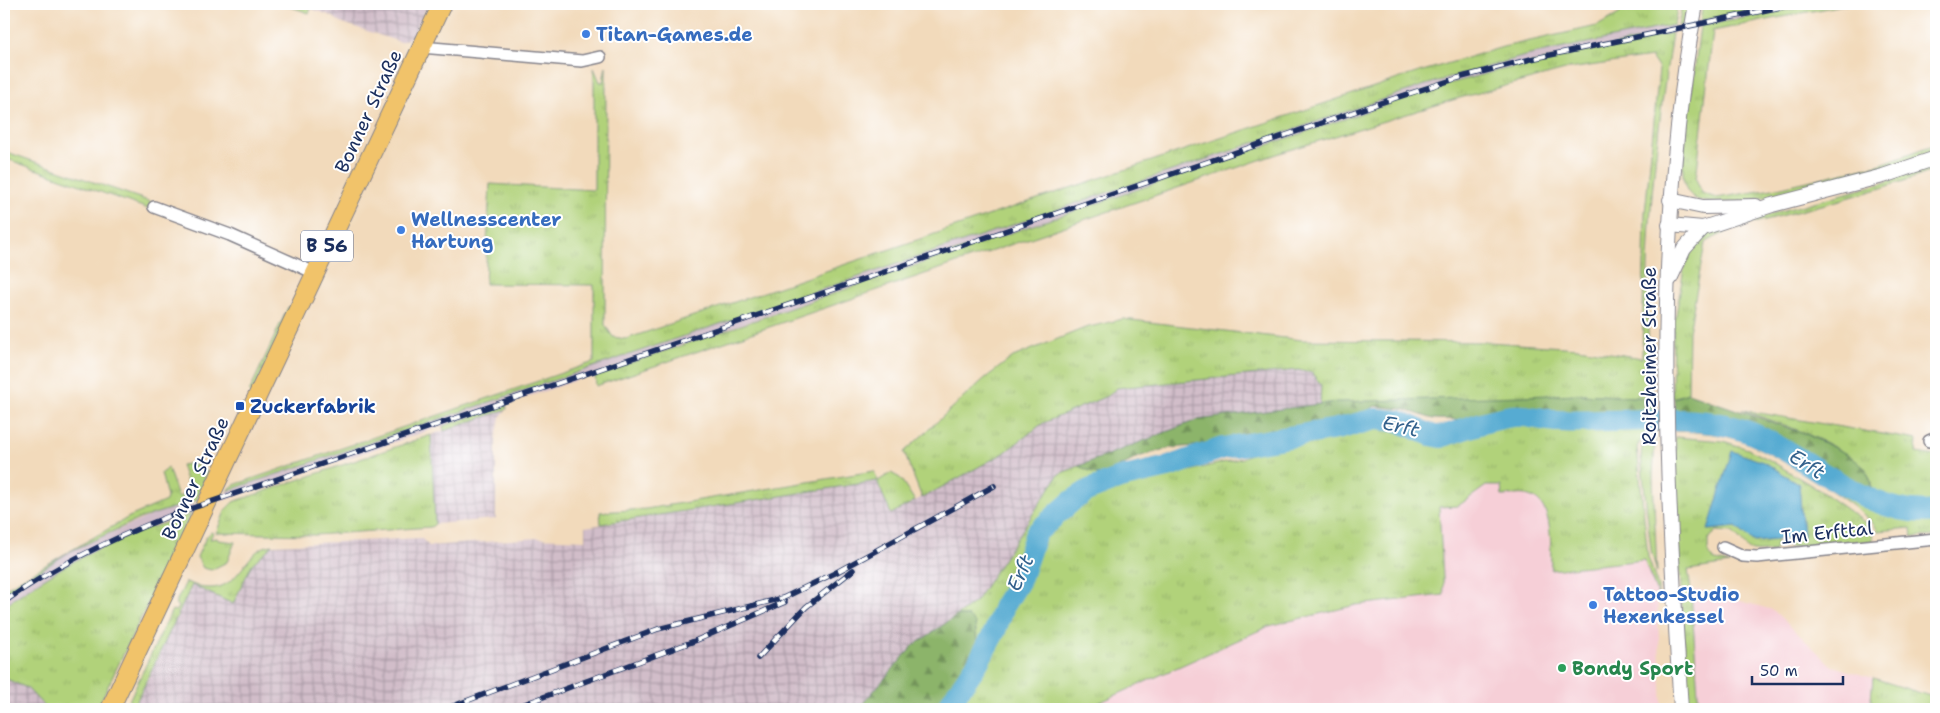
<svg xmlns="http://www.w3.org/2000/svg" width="1940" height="713" font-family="'Shantell Sans',sans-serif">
	<defs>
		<pattern id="industrial-grid" width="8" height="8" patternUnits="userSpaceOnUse" patternTransform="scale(1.25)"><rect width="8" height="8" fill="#d1bdc9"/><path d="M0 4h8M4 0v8" fill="none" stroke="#a99aa6"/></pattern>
		<pattern id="grass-tufts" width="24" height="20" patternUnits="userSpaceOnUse" patternTransform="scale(1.25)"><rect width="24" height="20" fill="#b1d27a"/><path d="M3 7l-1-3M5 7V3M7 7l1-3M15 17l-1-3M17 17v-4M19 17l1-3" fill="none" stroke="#98b56c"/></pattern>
		<pattern id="forest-firs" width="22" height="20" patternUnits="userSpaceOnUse" patternTransform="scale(1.25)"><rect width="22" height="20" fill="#8cb46a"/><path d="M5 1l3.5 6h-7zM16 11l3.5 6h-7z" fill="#72935a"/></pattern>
	</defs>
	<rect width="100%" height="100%" fill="#fff"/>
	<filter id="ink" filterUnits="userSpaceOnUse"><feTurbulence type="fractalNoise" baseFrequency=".02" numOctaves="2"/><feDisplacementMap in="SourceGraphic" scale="10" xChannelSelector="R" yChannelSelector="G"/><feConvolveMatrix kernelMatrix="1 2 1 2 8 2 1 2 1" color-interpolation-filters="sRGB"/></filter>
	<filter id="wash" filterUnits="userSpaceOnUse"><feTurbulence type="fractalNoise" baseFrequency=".0096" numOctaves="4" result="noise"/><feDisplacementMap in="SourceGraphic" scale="20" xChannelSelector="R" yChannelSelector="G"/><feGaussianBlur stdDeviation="1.12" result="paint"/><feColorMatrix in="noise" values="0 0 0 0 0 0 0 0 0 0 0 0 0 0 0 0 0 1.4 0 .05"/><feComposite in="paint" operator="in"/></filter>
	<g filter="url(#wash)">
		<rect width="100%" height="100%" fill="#f2dabb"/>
		<g fill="#f6cfd7">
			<path d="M 1486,486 L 1501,486 L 1502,496 L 1529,495 L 1538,501 L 1548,512 L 1551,569 L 1644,560 L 1657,593 L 1662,709 L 1085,709 L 1269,626 L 1356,605 L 1443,595 L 1439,507 L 1458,506 Z"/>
			<path d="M 1700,590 L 1773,610 L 1832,666 L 1873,678 L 1870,709 L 1699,709 L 1691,591 Z"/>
		</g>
		<g fill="url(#industrial-grid)">
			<path d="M 298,4 L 428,4 L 412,37 L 400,42 L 340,22 L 332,16 Z"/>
			<path d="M 1298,370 L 1312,373 L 1321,385 L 1320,404 L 1197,420 L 1059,474 L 976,601 L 913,646 L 858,709 L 133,709 L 192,585 L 233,604 L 252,564 L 273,545 L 421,538 L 429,546 L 537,538 L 585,540 L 585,527 L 878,481 L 891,514 L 1004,453 L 1043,423 L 1107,396 L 1117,388 Z"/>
			<path d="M 507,409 L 500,417 L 496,438 L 496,519 L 435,524 L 431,435 Z"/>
			<path d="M 4,678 L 27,688 L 47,709 L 4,709 Z"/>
		</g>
		<g fill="#d1bdc9">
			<path d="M 1781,4 L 1821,4 L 1700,26 L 1700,21 L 1705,19 Z"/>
			<path d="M 1674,25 L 1672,33 L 1496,71 L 1437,87 L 222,501 L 227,491 L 253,482 L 1425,85 L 1525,56 Z"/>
			<path d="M 196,503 L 191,512 L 150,526 L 95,550 L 41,580 L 4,606 L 4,597 L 19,586 L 4,596 L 6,590 L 63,554 L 168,508 L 174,506 L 176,509 Z"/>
		</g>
		<g fill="url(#grass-tufts)" stroke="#66806c">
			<path d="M 282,4 L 298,4 L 311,9 L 309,13 Z"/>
			<path d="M 1628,4 L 1678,4 L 1674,25 L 1525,56 L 1425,85 L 227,491 L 234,485 L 594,362 L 594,285 L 485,284 L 490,184 L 594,190 L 594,68 L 600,82 L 603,82 L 606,66 L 605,325 L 613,337 L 626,339 L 1058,192 L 1416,73 L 1503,47 L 1597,26 L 1619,14 Z"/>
			<path d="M 1682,4 L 1688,4 L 1684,25 L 1678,26 Z"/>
			<path d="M 1703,4 L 1781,4 L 1700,21 Z"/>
			<path d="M 1821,4 L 1847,4 L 1713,31 L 1696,179 L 1702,193 L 1716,198 L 1773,189 L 1881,164 L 1936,144 L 1936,151 C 1902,165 1719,220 1693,197 C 1682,188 1683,175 1683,162 L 1700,26 Z"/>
			<path d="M 1672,33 C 1654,153 1639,277 1653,398 L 1581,394 L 1320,404 L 1321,385 L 1312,373 L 1298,370 L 1117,388 L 1107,396 L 1043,423 L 1004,453 L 922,498 L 904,452 L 984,379 L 1013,357 L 1085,328 L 1123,319 L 1302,340 L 1488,342 L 1578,348 L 1642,358 L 1645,213 L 1659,69 L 1651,57 L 1569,69 L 1456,99 L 1283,152 L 596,386 L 595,375 L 1437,87 L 1496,71 Z"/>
			<path d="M 4,151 L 157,204 L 154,211 L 4,158 Z"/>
			<path d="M 1936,164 L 1936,170 C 1889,187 1841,200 1792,213 C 1764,221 1730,227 1705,243 L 1689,332 L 1688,393 L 1672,398 L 1673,332 L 1685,262 L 1699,240 L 1720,228 L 1883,183 Z"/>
			<path d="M 288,307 L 291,308 L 252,394 L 249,392 Z"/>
			<path d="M 506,405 L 507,409 L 444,431 L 443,426 Z"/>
			<path d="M 1742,410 L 1917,440 L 1916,453 L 1936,456 L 1936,503 L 1900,500 L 1872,495 C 1871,490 1872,483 1870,479 C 1853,445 1777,423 1742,410 Z"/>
			<path d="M 1518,421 L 1556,430 L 1571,427 L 1654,426 L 1654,432 L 1645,434 L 1637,447 L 1648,557 L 1658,587 L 1658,596 L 1644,560 L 1551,570 C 1550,548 1555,503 1529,496 C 1522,493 1510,496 1502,496 L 1501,486 L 1486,486 L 1458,506 L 1439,507 L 1444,595 L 1356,605 L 1269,626 L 1085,709 L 951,709 L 982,666 L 999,635 L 1009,608 L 1032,563 L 1042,533 L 1084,498 L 1126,480 L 1168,476 L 1242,458 L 1260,449 L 1330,439 L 1382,423 C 1407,422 1424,445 1445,445 C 1455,446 1460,438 1469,433 C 1483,426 1503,424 1518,421 Z"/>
			<path d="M 1675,425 L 1719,429 L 1743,434 L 1777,449 L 1833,485 L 1864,501 L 1906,516 L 1936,516 L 1936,536 L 1912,537 L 1911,528 L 1878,531 C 1868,508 1769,451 1743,441 C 1720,433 1698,432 1675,431 Z"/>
			<path d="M 431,435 L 435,524 L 431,527 L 315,535 L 216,533 L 226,509 L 233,502 Z"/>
			<path d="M 1655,436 L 1653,478 L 1657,573 L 1651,550 L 1641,457 L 1642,444 Z"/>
			<path d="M 1675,437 L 1723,441 L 1748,449 L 1768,459 L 1819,490 L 1866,523 L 1872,530 L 1873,541 L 1788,547 L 1787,539 L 1803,537 L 1799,484 L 1709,530 L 1736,527 L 1754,542 L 1777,540 L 1775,551 C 1741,552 1754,552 1732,532 L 1717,531 L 1708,539 L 1708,552 L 1715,561 L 1730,564 L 1688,570 L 1691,591 L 1699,709 L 1688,709 L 1673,450 L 1676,450 Z"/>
			<path d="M 188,464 L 201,466 L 207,472 L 197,500 L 139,519 L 69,552 L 4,594 L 4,589 L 129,517 L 166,501 L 167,497 L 161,473 L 168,468 L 178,497 L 190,493 L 181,465 Z"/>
			<path d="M 1079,466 L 1101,476 C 1076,492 1042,509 1028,537 C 1021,551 1022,567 1015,581 C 1010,590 1001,597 997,606 C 990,622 988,637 978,652 L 975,623 L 968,616 L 956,616 L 976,601 L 1059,474 Z"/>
			<path d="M 874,471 L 878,481 L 891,473 L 900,478 L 915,501 L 891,514 L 877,481 L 601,524 L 600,512 L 646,509 Z"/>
			<path d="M 191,514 L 97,709 L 47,709 L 27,688 L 4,678 L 4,606 C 49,572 98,547 150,526 L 153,527 Z"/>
			<path d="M 211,532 L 213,533 L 210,539 L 217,538 L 218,540 L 235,542 L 227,562 L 211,570 L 203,568 L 197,557 L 206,537 Z"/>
			<path d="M 273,545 L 252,564 L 233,604 L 192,585 L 133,709 L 125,709 L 172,610 L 176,611 L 178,606 L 175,604 L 186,582 C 193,584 200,588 208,588 C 242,590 245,546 273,545 Z"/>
			<path d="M 1873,678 L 1936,698 L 1936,709 L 1870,709 Z"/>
		</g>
		<g fill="url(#forest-firs)" stroke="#547264">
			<path d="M 1688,393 L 1806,434 L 1849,455 L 1866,469 L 1870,480 L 1872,495 L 1750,428 L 1716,419 L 1675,417 L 1674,398 Z"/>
			<path d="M 1581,394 L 1653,398 L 1654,416 L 1585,413 L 1553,416 L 1520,411 L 1484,420 L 1433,419 L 1403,409 L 1375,406 L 1348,424 L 1315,426 L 1217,444 L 1170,448 L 1141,456 L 1101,476 L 1079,466 L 1197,420 L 1336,402 Z"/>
			<path d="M 956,616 L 968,616 L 975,623 L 978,652 L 963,679 L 941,709 L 858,709 L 913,646 Z"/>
		</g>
		<path fill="#56abd2" stroke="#386d98" d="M 1732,451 L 1766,463 L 1799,484 L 1803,537 L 1754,542 L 1736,527 L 1708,530 Z"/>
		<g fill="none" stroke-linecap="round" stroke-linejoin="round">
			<path stroke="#56abd2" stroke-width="22" d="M 946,709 L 977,664 L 995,631 L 1004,606 L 1020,580 L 1036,533 L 1072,501 L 1089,490 L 1120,478 L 1168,467 L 1223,448 L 1337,429 L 1376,419 L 1398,421 L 1431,435 L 1441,437 C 1464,429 1489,419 1513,416 C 1528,414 1544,421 1558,421 C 1614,424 1691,412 1743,430 C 1804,451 1869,520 1936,511"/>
		</g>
	</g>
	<g filter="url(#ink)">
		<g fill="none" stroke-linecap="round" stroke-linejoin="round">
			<defs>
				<g id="minor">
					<path d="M 421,47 L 582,61 L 600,57"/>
					<path d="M 154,207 L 230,235 L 315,273"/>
					<path d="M 1929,441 L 1936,438"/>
					<path d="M 1723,547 L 1743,556 L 1757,557 L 1936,539"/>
				</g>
				<g id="tertiary">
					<path d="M 1670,200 L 1703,207 L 1756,206"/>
					<path d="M 1669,225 L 1703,228 L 1772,205 L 1883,176 L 1936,158"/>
					<path d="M 1670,279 L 1684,249 L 1703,228"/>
					<path d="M 1681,709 C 1666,474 1652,237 1696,4"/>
				</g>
				<path id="primary" d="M 110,709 L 442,4"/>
			</defs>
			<use href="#minor" stroke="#86848c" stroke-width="14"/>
			<use href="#tertiary" stroke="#86848c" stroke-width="16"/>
			<use href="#primary" stroke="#86848c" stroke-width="20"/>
			<use href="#minor" stroke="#fff" stroke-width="11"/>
			<use href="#tertiary" stroke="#fff" stroke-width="14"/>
			<use href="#primary" stroke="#f1c36a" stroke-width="18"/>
			<defs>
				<g id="rail">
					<path d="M 4,602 C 56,565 113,538 172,515 L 1380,103 L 1458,78 L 1531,59 L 1795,4"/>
					<path d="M 758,658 L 806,607 L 853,570"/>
					<path d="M 445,709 L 658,629 L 783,598 L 835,573 L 994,486"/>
					<path d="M 511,709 L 697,640 L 785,602"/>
				</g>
			</defs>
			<use href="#rail" stroke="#1b2f5e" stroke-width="5.5"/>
			<use href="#rail" stroke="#fff" stroke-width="4" stroke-dasharray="11" stroke-linecap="butt"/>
		</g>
	</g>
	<g fill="#3f7fe0" stroke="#fff" stroke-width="2">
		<circle cx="586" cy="34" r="5"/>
		<circle cx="401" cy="230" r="5"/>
		<circle cx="1593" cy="605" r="5"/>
	</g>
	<rect fill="#1a4fb4" stroke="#fff" stroke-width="2" x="235" y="401" width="10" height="10" rx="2.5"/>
	<circle fill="#2e9e5b" stroke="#fff" stroke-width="2" cx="1562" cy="668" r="5"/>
	<g text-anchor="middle" stroke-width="4" stroke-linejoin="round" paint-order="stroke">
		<rect fill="#fff" stroke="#5f6d8e" stroke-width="1" x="301" y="230.5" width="52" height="31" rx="4"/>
		<g font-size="18" font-weight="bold" fill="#1b2f5e">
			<text x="327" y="252">B 56</text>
		</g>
		<g font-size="19" font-weight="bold" fill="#366cbe" stroke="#fff" text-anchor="start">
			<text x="596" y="41">Titan-Games.de</text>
			<text x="411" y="226">Wellnesscenter<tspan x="411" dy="22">Hartung</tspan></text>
			<text x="1603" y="601">Tattoo-Studio<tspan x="1603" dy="22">Hexenkessel</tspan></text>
		</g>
		<g font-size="19" fill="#1b2f5e" stroke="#fff">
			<text transform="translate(368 111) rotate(-65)" y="7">Bonner Straße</text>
			<text transform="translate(1649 356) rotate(-90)" y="7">Roitzheimer Straße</text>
			<text transform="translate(195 478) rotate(-65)" y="7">Bonner Straße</text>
			<text transform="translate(1827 532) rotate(-6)" y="7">Im Erfttal</text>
		</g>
		<g font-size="19" font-weight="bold" fill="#164399" stroke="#fff" text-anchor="start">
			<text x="250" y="413">Zuckerfabrik</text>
		</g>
		<g font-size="19" font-weight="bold" fill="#27864d" stroke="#fff" text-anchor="start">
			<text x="1572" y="675">Bondy Sport</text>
		</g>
		<g font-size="20" font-style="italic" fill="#33618c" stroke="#fff">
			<text transform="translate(1401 426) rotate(13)" y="7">Erft</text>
			<text transform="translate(1807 464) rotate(32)" y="7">Erft</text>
			<text transform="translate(1020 573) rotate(-66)" y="7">Erft</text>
		</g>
	</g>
	<rect width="1940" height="713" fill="none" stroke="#fff" stroke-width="20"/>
	<path d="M1752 676v8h91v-8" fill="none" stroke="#1b2f5e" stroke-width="2.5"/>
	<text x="1760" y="676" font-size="15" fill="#1b2f5e" stroke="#ffffff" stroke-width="4" paint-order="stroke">50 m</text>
</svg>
